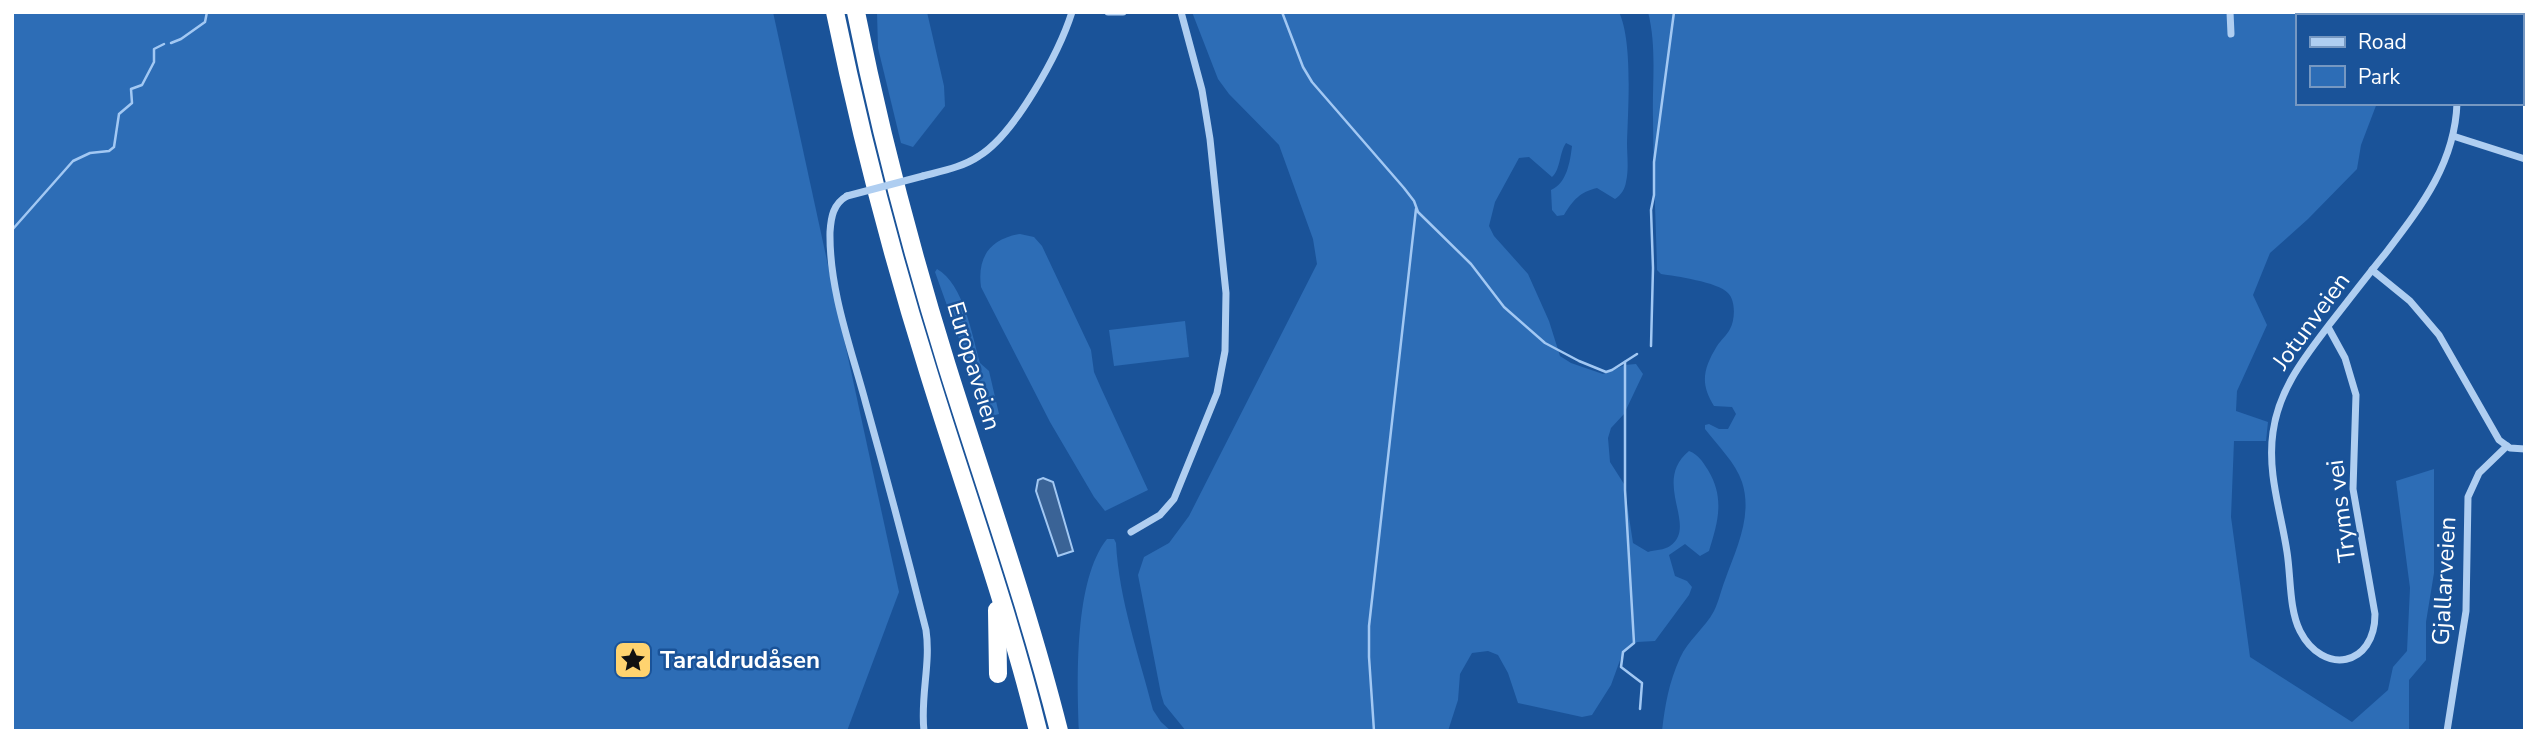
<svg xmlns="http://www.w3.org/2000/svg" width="2537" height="743" font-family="'Nunito Sans',sans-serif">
	<rect width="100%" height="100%" fill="#1a5399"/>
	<g fill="#2d6db6">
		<path d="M 12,12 L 773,12 L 899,592 L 847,731 L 12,731 Z"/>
		<path d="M 877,12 L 927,12 L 944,86 L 945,106 L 913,147 L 901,143 L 878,48 Z"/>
		<path d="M 1192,12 L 1619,12 C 1633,42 1628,109 1627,143 C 1627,155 1629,169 1626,182 C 1625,189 1621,195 1615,199 L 1597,188 C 1580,192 1573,200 1564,215 L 1557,216 L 1552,210 L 1551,190 C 1567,183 1570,162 1572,146 L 1566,143 C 1559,153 1561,169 1552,177 L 1529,157 L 1519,158 L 1495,202 L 1489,226 L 1494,236 L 1528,274 L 1549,321 L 1560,356 L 1571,363 L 1603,374 L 1625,365 L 1636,364 L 1643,374 L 1624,414 L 1611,428 L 1608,438 L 1610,462 L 1624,484 L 1633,543 L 1648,552 C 1654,550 1665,550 1670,546 C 1699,526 1651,482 1689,451 C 1699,455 1702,461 1708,470 C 1725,498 1718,522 1709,551 L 1700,556 L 1685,544 L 1669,555 L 1675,576 L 1687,581 L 1692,587 L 1689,595 L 1655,641 L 1637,642 L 1623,652 L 1611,685 L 1592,715 L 1582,717 L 1518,703 L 1508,673 L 1498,655 L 1488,651 L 1472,653 L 1460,674 L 1458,700 L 1448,731 L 1186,731 L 1164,704 L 1161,694 L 1138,575 L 1144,557 L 1169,543 L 1189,516 L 1317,264 L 1313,239 L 1279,145 L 1229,94 L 1218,79 Z"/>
		<path d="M 1648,12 L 2381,12 L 2381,16 L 2297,16 L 2297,103 L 2377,103 L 2361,145 L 2357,169 L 2308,219 L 2270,253 L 2253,295 L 2267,325 L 2237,391 L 2236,411 L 2268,422 L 2266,441 L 2234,441 L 2231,517 L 2250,657 L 2352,722 L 2388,690 L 2393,667 L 2407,651 L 2410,588 L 2396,481 L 2434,469 L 2434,573 L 2426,622 L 2426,660 L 2409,680 L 2409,731 L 1662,731 C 1665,705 1669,682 1680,658 C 1688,640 1705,628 1714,611 C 1719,601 1721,590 1725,580 C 1736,549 1753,516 1742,482 C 1736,463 1717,445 1705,429 L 1705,425 L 1709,424 L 1719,429 L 1728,429 L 1736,414 L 1732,407 L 1714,406 C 1700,384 1703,369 1717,346 C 1721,340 1727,335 1730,329 C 1735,320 1736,301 1728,293 C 1718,282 1675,276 1661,274 L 1657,270 C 1656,220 1653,170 1653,119 C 1652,84 1657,47 1648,12 Z"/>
		<path d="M 1020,234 L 1034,237 L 1042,246 L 1091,350 L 1094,372 L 1101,388 L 1148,490 L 1105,511 L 1094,497 L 1050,422 L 981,287 C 977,257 990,239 1020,234 Z"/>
		<path d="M 937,269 C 964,284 972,336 980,363 L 989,371 L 999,414 L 987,417 L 935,272 Z"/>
		<path d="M 1185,321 L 1189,357 L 1114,366 L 1109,330 Z"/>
		<path d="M 1107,539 L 1114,539 L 1116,543 C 1119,600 1139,655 1153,710 L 1161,722 L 1171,731 L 1079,731 C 1077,679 1074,580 1107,539 Z"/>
	</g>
	<path fill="#3a6396" stroke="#a2c8f3" stroke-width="2" d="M 1043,478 L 1053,482 L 1073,551 L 1058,556 L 1036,491 L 1038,480 Z"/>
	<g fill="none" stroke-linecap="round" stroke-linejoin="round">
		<g stroke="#a2c8f3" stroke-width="2.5">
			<path d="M 1282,12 L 1303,67 L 1312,82 L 1404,188 L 1414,201 L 1418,212 L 1471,264 L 1504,307 L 1545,343 L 1579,361 L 1606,372 L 1612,370 L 1637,354"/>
			<path d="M 171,43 L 181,39 L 205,22 L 207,12"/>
			<path d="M 12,230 L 73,161 L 90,153 L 109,151 L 114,147 L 119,114 L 132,103 L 131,89 L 142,85 L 154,62 L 154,49 L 164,44"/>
			<path d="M 1651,346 L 1653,268 L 1651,210 L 1654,195 L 1654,162 L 1674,12"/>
			<path d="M 1625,362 L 1625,490 L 1634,643 L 1623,652 L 1621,667 L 1642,683 L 1640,709"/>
			<path d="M 1374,731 L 1369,657 L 1369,626 L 1416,209"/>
		</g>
		<g stroke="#afcef1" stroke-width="7">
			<path d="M 1108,12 L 1123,12"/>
			<path d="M 2230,12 L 2231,34"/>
			<path d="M 2453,12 L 2453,16"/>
			<path d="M 2453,136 L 2525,159"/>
			<path d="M 923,176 C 942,171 963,167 979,156 C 1015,134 1059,53 1072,12"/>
			<path d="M 847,196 C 833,204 831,217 830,232 C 829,290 851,348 866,404 C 887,479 907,554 926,630 C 931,664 920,697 924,731"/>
			<path d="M 2372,270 L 2410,301 L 2439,335 L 2499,440 L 2510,448 L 2525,449"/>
			<path d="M 2328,327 L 2345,358 L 2356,395 L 2353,489 L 2375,614 C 2375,667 2323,676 2300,631 C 2289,609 2291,577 2287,552 C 2281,512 2267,473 2273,432 C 2279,389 2304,358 2329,325 C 2348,301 2366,277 2385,254 C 2420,208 2455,164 2457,103"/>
			<path d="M 1131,532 L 1160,515 L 1174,499 L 1217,393 L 1225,351 L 1226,293 L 1210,139 L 1202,90 L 1181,12"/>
			<path d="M 2447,731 L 2466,611 L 2468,497 L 2479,473 L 2507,446"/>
		</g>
		<g stroke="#fff" stroke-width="18">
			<path d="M 835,12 C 860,133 891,253 928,371 C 965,491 1008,609 1038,731"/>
			<path d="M 856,12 C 880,132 911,250 947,366 C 985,487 1028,608 1059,731"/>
			<path d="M 997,610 L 998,674"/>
		</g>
		<path stroke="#afcef1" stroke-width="7" d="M 847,196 L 923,176"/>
	</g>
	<defs>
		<symbol id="sight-square" viewBox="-11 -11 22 22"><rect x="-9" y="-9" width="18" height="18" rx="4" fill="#ffd36f" stroke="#1a5399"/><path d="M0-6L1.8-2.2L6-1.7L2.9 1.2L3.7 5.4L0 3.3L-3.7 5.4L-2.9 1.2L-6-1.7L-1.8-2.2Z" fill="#111"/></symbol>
	</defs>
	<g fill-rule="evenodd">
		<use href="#sight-square" x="611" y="638" width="44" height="44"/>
	</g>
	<g text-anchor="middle" stroke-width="5" stroke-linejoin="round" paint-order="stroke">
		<g font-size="24" fill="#fff" stroke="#1a5399">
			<text transform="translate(2311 321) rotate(-54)" y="8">Jotunveien</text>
			<text transform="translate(974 366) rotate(73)" y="8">Europaveien</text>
			<text transform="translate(2341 511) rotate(-97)" y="8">Tryms vei</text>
			<text transform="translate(2444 581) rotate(-87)" y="8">Gjallarveien</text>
		</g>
		<g font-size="24" font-weight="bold" fill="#fff" stroke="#1a5399" text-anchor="start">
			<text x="660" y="668">Taraldrudåsen</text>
		</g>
	</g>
	<rect width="2537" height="743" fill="none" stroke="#ffffff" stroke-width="28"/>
	<rect x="2296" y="14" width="228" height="91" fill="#1a5399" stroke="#7698c2" stroke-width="2"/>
	<rect x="2310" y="37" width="35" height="10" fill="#afcef1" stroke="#7698c2" stroke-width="2"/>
	<text x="2358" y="49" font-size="21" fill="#ffffff">Road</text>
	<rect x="2310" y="66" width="35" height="21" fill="#2d6db6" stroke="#7698c2" stroke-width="2"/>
	<text x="2358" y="84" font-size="21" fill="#ffffff">Park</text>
</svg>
